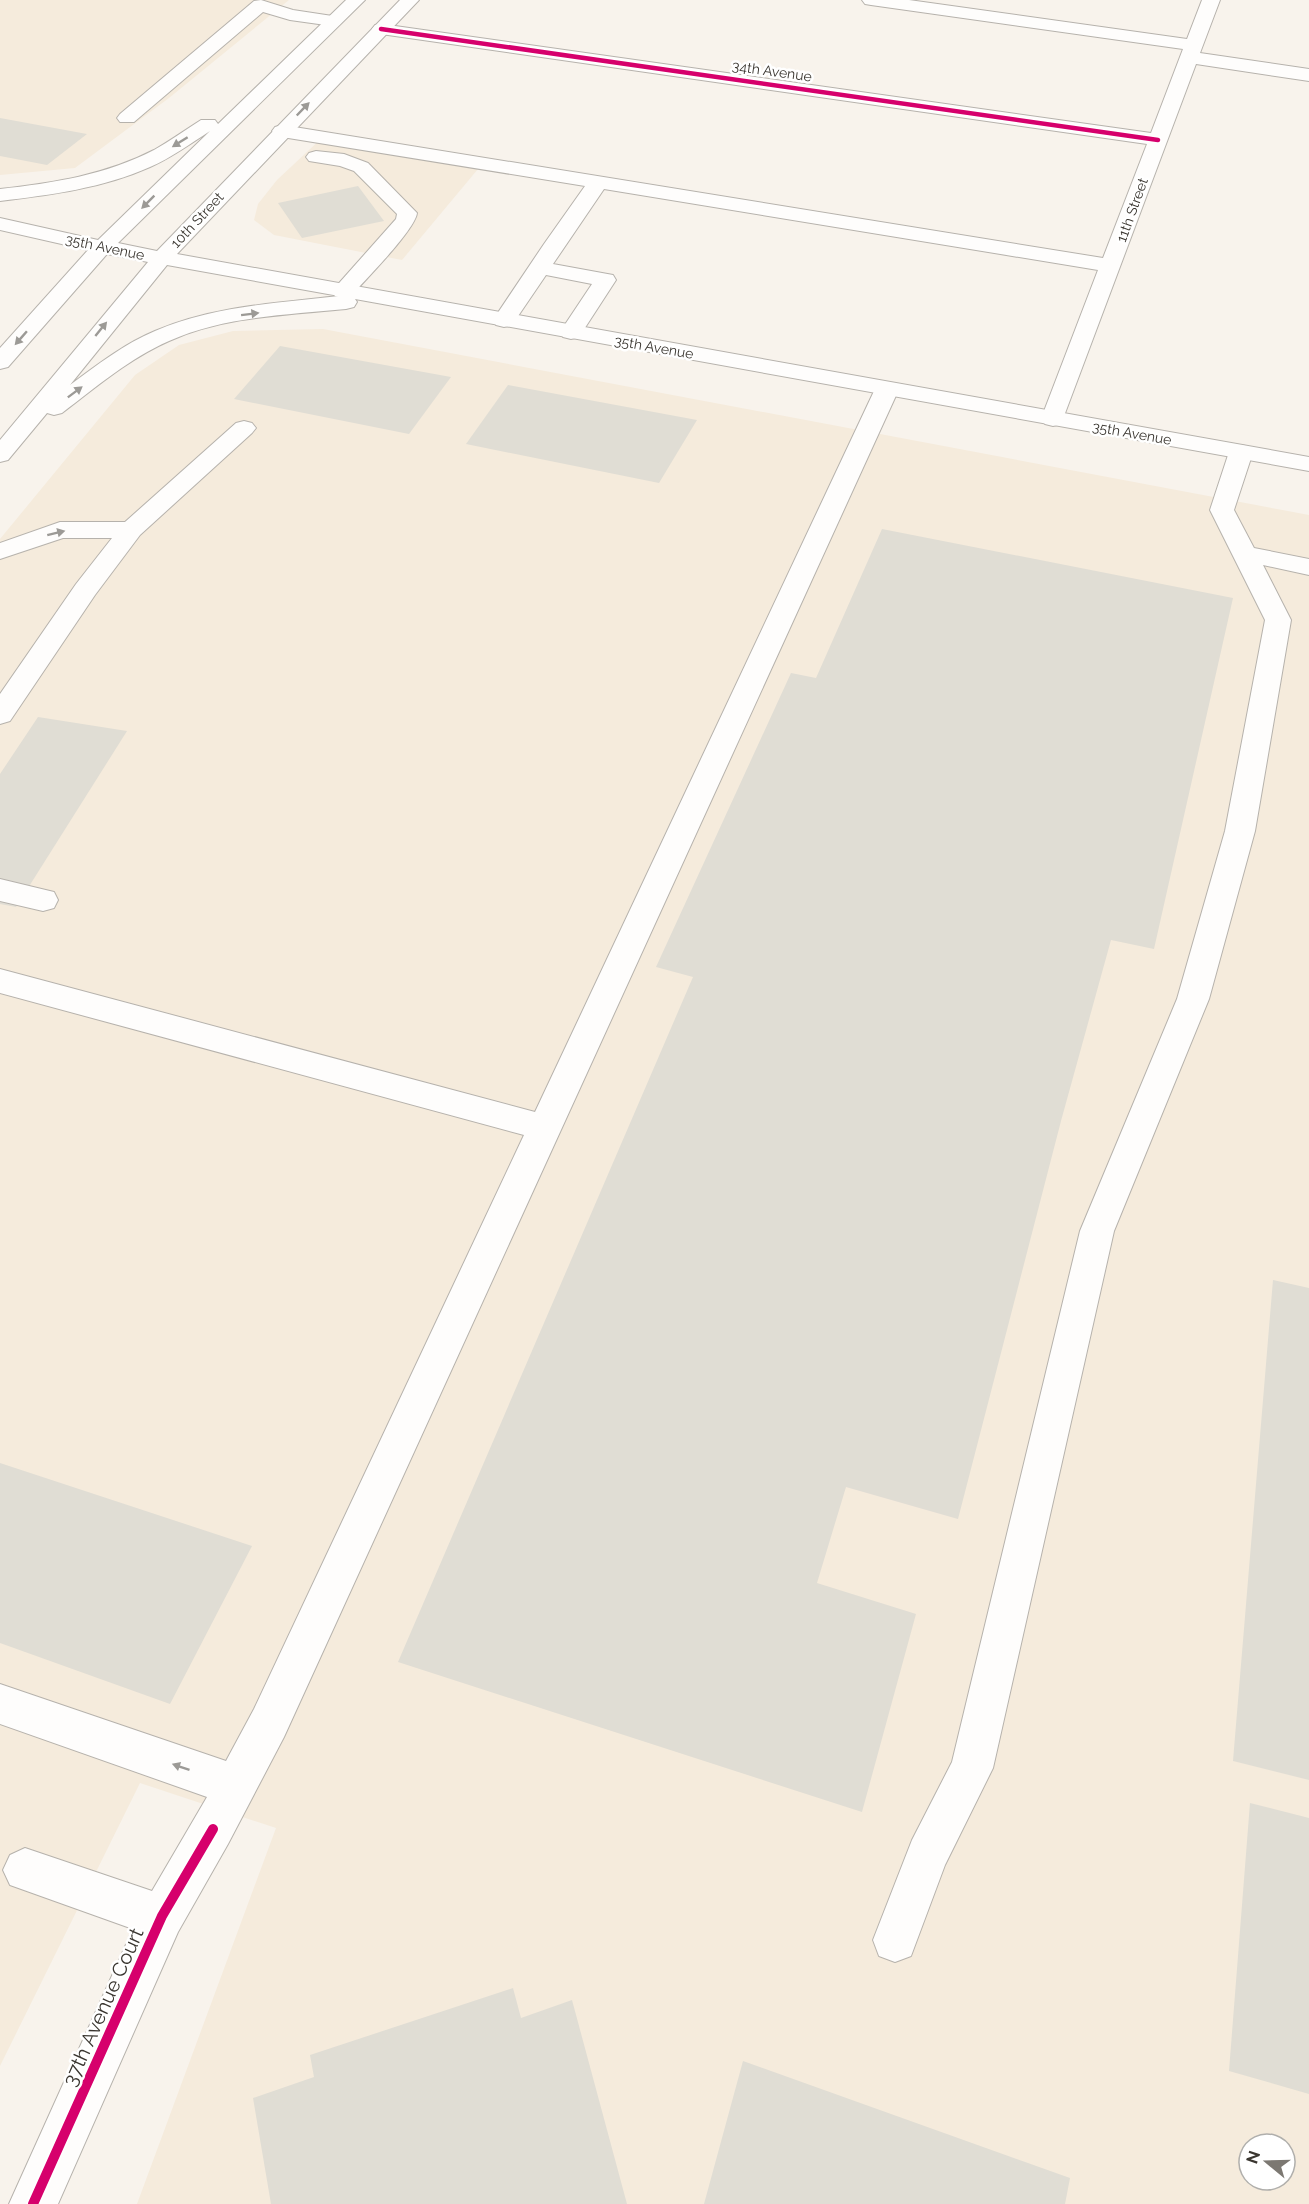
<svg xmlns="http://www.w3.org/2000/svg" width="1309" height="2204" font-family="Raleway,sans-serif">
	<rect width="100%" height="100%" fill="#f8f3ec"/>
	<g fill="#f5ebdc" fill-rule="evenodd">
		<path d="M 0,0 L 289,0 L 169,98 L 75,168 L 0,175 Z"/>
		<path d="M 323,137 L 483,163 L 402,260 L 274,235 L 254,220 L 258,204 L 277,180 Z"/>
		<path d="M 323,329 L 1309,515 L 1309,2204 L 137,2204 L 276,1828 L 140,1783 L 0,2066 L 0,539 L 135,375 L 179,345 L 233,331 ZM 1249,2144 L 1285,2144 L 1285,2180 L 1249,2180 Z"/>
	</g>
	<g fill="#e0ddd4">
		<path d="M 0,118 L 87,134 L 47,165 L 0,156 Z"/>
		<path d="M 358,186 L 384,221 L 302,238 L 278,203 Z"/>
		<path d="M 280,346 L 451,377 L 409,434 L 234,399 Z"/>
		<path d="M 508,385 L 697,420 L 659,483 L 466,444 Z"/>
		<path d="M 882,529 L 1233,598 L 1154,949 L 1111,940 L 1061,1121 L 958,1519 L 846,1487 L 817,1583 L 916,1614 L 862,1812 L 398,1662 L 693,977 L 656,967 L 791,673 L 816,678 Z"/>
		<path d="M 38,717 L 127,731 L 16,907 L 0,904 L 0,774 Z"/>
		<path d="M 1273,1280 L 1309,1288 L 1309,1780 L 1233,1761 Z"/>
		<path d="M 0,1463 L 252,1546 L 170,1704 L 0,1643 Z"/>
		<path d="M 1250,1803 L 1309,1818 L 1309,2094 L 1229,2071 Z"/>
		<path d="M 513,1988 L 521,2018 L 572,2000 L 627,2204 L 271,2204 L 253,2098 L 314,2077 L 310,2055 Z"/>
		<path d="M 743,2061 L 1070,2178 L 1065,2204 L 704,2204 Z"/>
	</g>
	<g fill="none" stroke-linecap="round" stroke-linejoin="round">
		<defs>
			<g id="minor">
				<path d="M 261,0 L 293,10 L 339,17 L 342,21 L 339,25 L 333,26 L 290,20 L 263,12 L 134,122 L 120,122 L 117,118 L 120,114 L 254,1 Z"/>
				<path d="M 862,0 L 909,0 L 1187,39 L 1202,0 L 1220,0 L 1200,53 L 1309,69 L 1309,81 L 1196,64 L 1061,424 L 1053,426 L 1045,424 L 1041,419 L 1098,270 L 604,189 L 553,264 L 613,275 L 616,280 L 579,337 L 571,339 L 563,337 L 560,332 L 592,284 L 546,275 L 512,325 L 504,327 L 496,325 L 493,320 L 544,244 L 585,186 L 282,137 L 275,135 L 272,131 L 275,127 L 282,125 L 1103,258 L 1147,144 L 381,34 L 375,33 L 372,29 L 375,25 L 381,24 L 1151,133 L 1183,49 L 871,5 L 865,4 Z"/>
				<path d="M 316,151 L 344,154 L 368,163 L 417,213 C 415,230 365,280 351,296 L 343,298 L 335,296 L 332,291 L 396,219 L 397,214 L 354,171 L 340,166 L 309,161 L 306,157 L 309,153 Z"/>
				<path d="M 887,382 L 895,384 L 899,389 L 284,1737 L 228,1844 L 178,1932 L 58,2204 L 9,2204 L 133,1929 L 10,1885 L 3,1870 L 10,1855 L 25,1848 L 152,1891 L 207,1797 L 0,1724 L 0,1684 L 226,1761 L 254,1709 L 524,1135 L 0,993 L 0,969 L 535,1112 L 875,389 L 879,384 Z"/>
				<path d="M 244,421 L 252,423 L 256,428 L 252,433 L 140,535 L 95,595 L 10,721 L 0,724 L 0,694 L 76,584 L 112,538 L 63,538 L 0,559 L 0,543 L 60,522 L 125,522 L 236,423 Z"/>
				<path d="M 1241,445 L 1249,447 L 1253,452 L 1234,510 L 1254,548 L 1309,559 L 1309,575 L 1263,565 L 1291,620 L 1255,831 L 1209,999 L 1114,1231 L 993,1768 L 945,1865 L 911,1956 L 895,1962 L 879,1956 L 873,1940 L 912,1840 L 952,1762 L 1080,1231 L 1177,999 L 1225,831 L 1265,620 L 1210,510 L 1229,452 L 1233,447 Z"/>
				<path d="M 0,879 L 54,892 L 58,900 L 54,908 L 43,911 L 0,901 Z"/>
			</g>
			<path id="major" d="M 346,0 L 365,0 L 118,243 L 157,251 L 400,0 L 419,0 L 177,254 L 1309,457 L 1309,471 L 355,299 L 357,302 L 354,307 L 346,309 C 288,315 224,316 169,341 C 130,358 96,387 62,413 L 54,415 L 47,413 L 8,460 L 0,462 L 0,440 L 148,262 L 107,254 L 8,367 L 0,369 L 0,348 L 88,250 L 0,230 L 0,218 L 98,240 L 210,131 C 190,144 171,158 150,167 C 103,188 51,195 0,201 L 0,189 C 53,183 106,175 154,150 C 170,141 185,130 201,120 L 215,120 L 218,124 ZM 167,265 L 339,296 C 278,303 213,306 155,331 C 124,344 97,365 70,385 Z"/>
		</defs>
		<use href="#minor" stroke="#b6b2ac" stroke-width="2"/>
		<use href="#major" stroke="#b6b2ac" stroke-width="2"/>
		<use href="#minor" fill="#fefdfc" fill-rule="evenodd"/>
		<use href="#major" fill="#fefdfc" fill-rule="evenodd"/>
		<defs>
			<path id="cycleway-far1" d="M 381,29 L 1158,140"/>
			<path id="cycleway" d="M 33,2204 L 162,1916 L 213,1829"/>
		</defs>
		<use href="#cycleway-far1" stroke="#fff" stroke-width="7"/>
		<use href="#cycleway" stroke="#fff" stroke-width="14"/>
		<use href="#cycleway-far1" stroke="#d6006c" stroke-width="4.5"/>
		<use href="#cycleway" stroke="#d6006c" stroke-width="10"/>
	</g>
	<defs><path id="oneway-solid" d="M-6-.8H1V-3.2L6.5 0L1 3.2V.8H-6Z" transform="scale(1.5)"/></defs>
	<g fill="#9c9a96">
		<use href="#oneway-solid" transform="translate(303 109) rotate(-46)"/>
		<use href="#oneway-solid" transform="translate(180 142) rotate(148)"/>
		<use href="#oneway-solid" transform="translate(148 202) rotate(135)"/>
		<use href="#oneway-solid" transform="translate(250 314) rotate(-7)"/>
		<use href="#oneway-solid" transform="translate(101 329) rotate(-51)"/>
		<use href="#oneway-solid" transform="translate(21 338) rotate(131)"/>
		<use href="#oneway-solid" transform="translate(75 392) rotate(-37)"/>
		<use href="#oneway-solid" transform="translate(56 533) rotate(-14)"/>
		<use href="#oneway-solid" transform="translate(181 1767) rotate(-161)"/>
	</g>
	<g text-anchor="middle" stroke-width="5" stroke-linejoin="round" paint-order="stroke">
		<g font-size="14" fill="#3a3630" stroke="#fff">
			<text transform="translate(772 71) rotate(8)" y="5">34th Avenue</text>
			<text transform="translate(1132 210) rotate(-70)" y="5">11th Street</text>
			<text transform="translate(197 220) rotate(-47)" y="5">10th Street</text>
			<text transform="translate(105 247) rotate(12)" y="5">35th Avenue</text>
			<text transform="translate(654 347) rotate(10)" y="5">35th Avenue</text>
			<text transform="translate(1132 433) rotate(10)" y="5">35th Avenue</text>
		</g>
		<g font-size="20" fill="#3a3630" stroke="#fff">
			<text transform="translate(103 2007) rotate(-66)" y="7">37th Avenue Court</text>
		</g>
	</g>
	<g transform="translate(1267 2162) rotate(289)"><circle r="28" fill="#ffffff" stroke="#b0afac" stroke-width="1.5"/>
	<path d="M0-4.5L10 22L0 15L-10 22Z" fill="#7c7872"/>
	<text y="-9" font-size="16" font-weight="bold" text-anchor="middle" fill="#3a3630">N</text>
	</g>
</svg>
